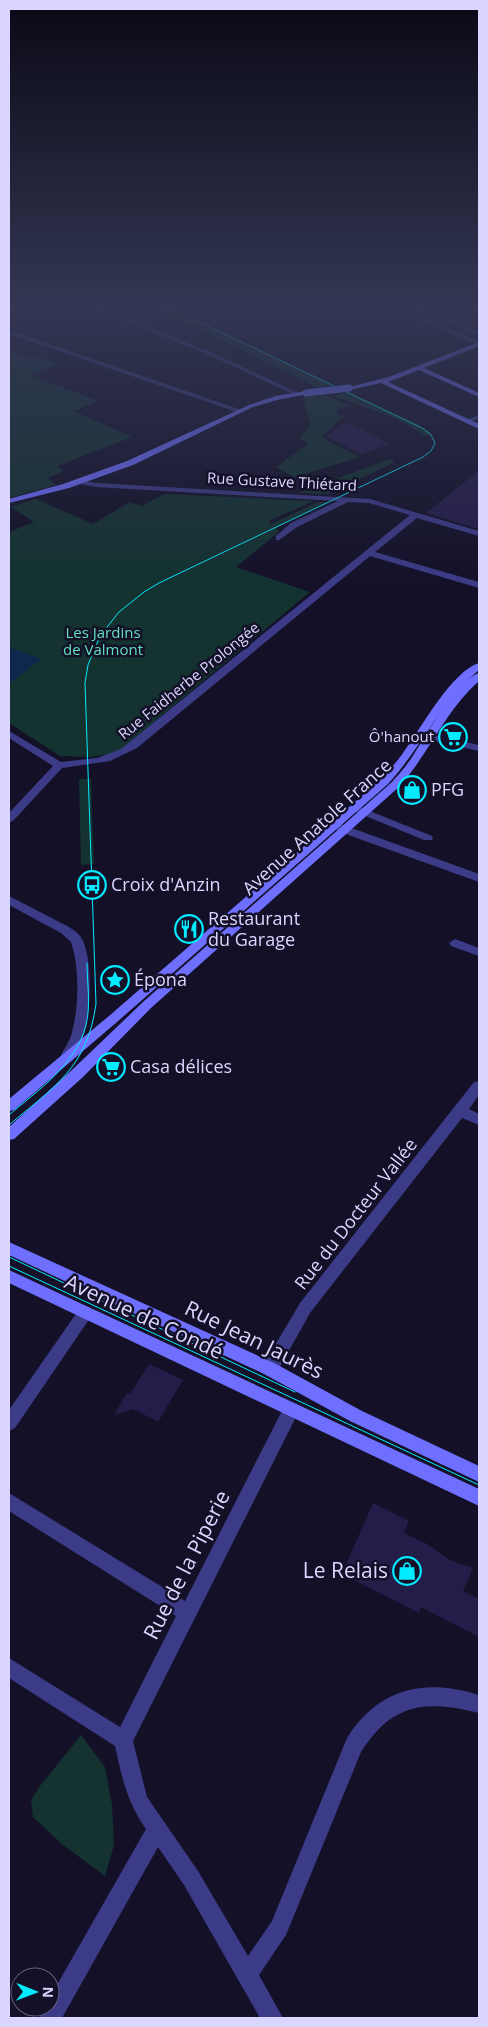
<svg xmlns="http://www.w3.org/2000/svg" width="488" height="2027" font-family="'Open Sans',sans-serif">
	<rect width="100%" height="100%" fill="#131028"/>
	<g fill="#133230">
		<path d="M 148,304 L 165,304 L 331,385 L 319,388 Z"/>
		<path d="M 9,351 L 61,363 L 31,375 L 98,401 L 74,411 L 132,437 L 57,466 L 64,471 L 48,478 L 56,485 L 9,498 Z"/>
		<path d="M 347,392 L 421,426 L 434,435 L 423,436 C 405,418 358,406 334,396 Z"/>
		<path d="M 326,395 L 351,406 L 337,409 L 338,414 L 344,416 L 321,437 L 360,457 L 294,477 L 276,467 L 309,443 L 300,439 L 310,425 L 303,397 Z"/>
		<path d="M 390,459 L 395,462 L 328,494 L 298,493 Z"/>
		<path d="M 164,494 L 314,501 L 269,521 L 271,524 L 318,502 L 330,502 L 276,528 L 279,532 L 236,567 L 310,592 L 117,753 L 91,757 L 60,756 L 9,723 L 9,532 L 34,522 L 11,507 L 36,499 L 93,524 L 130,502 L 142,506 Z"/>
		<path d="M 79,779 L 91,779 L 94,864 L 81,865 Z"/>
		<path d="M 81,1735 L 105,1767 L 112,1804 L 114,1845 L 105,1876 L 63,1845 L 33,1817 L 31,1800 L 40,1786 Z"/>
	</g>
	<path fill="#0e284d" d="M 9,647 L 41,659 L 9,684 Z"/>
	<g fill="#241c49">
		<path d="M 342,424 L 352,424 L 390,444 L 361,454 L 327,437 Z"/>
		<path d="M 479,470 L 479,529 L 426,513 L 466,481 Z"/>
		<path d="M 149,1364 L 183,1380 L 158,1422 L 133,1409 L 114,1415 L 127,1393 L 130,1394 Z"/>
		<path d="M 373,1503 L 409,1521 L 404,1533 L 427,1544 L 450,1560 L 473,1568 L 463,1591 L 479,1599 L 479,1637 L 421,1607 L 419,1613 L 342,1574 Z"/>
	</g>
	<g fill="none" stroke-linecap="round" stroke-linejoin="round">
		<g fill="#3c3b87" fill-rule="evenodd">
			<path d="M 81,304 L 90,304 L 211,352 L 300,394 L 295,395 L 207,354 Z"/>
			<path d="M 380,304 L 388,304 L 479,341 L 479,345 Z"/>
			<path d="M 408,304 L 413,304 L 479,331 L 479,335 L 408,306 Z"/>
			<path d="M 9,330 L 241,410 L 242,411 L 237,412 L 9,334 Z"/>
			<path d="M 479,415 L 479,419 L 466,423 L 462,421 Z"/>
			<path d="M 76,479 L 96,483 L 370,499 L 479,531 L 479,536 L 417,518 L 375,552 L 479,582 L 479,588 L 370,556 L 137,748 L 110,761 L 62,768 L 13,821 L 9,822 L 9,813 L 53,766 L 9,738 L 9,731 L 61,762 L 97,758 L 121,749 L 410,515 L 369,503 L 348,502 L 297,527 L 279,540 L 276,540 L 276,536 L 291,523 L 338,501 L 96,487 L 76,483 Z"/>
			<path d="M 420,732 L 479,745 L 479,751 L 416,737 L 415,735 Z"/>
			<path d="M 355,805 L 432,836 L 433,838 L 432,840 L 424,840 L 351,810 L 350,808 Z"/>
			<path d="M 335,822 L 479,874 L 479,882 L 351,836 L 331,827 L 330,825 L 331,823 Z"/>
			<path d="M 9,896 L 69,927 C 75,931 80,934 83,941 C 93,963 91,1014 83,1037 C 81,1045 76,1053 71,1060 L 61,1060 L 60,1057 C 63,1050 68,1044 71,1036 C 79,1008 80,969 71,942 L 61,933 L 9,905 Z"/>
			<path d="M 455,939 L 479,948 L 479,956 L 451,946 L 449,943 Z"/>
			<path d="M 479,1081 L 479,1095 L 469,1109 L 479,1114 L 479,1125 L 462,1118 L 310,1313 L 276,1374 L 270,1376 L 264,1374 L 262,1369 L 264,1364 L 300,1303 L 474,1082 Z"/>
			<path d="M 85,1306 L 90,1308 L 93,1313 L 90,1318 L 15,1428 L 9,1431 L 9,1410 L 80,1308 Z"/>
			<path d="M 291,1402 L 297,1405 L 299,1410 L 297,1415 L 133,1741 L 147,1797 L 198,1871 L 248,1956 L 272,1921 L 347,1738 C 379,1688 424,1678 479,1695 L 479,1713 C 426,1700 393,1702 361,1752 L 286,1935 L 259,1975 L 283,2018 L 260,2018 L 184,1885 L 158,1847 L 62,2018 L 39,2018 L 44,2007 L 50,2007 L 50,1997 L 146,1829 C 127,1802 122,1778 115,1746 L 9,1678 L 9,1658 L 120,1727 L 176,1616 L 9,1511 L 9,1493 L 185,1601 L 285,1405 Z"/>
		</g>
		<g fill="#6e6eff" fill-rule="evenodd">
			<path d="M 479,342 L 479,346 L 424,368 L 479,393 L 479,397 L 419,370 L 388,382 L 479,424 L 479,429 L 381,383 L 349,390 L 346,388 L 389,377 Z"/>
			<path d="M 306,391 L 309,393 L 308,394 L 277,400 L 253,407 L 133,465 L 69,488 L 9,503 L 9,499 L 63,484 L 127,461 L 249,405 L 276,396 Z"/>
			<path d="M 479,663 L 479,670 C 441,702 421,748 388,784 L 117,1022 L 14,1110 L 9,1111 L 9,1099 L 109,1016 L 380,780 C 389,770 398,761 405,750 C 421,728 452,671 479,663 Z"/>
			<path d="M 479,673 L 479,681 C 446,710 429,753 400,786 L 151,1008 L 83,1077 L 14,1139 L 9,1140 L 9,1127 L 73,1069 L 143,1002 L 392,782 C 400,773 408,764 414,754 C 427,734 457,680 479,673 Z"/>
			<path d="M 9,1242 L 276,1364 L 362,1411 L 479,1466 L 479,1482 L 350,1421 L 264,1374 L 9,1255 Z"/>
			<path d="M 9,1270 L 479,1489 L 479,1506 L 9,1283 Z"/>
		</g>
		<g stroke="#03ecff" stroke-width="1">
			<path d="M 9,1115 C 38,1090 76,1065 86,1025 C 91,1005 87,983 87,963"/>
			<path d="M 9,1125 C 55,1086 87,1068 96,1004 L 85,683 L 88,665 L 100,636 L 119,612 L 144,592 L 159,583 L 423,457 L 431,451 L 435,443 L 431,435 L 422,428 L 162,304"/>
			<path d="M 9,1257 L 295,1392"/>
			<path d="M 9,1266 L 479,1485"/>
		</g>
		<path stroke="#6e6eff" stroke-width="7" d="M 306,393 L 349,388"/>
	</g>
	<linearGradient id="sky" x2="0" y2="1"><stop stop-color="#0a0916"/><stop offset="0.52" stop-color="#333753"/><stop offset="1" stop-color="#333753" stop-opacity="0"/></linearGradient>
	<rect width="488" height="588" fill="url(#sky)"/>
	<defs>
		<symbol id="supermarket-ring" viewBox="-11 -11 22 22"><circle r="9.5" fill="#131028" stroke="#03ecff" stroke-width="1.5"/><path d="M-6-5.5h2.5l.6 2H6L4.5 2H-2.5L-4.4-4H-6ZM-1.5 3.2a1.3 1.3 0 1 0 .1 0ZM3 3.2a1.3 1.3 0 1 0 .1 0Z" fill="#03ecff"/></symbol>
		<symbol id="shop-ring" viewBox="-11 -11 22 22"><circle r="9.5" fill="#131028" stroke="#03ecff" stroke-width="1.5"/><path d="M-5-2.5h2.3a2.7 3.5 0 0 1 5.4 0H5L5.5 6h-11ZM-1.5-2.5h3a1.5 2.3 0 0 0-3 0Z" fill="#03ecff"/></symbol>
		<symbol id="bus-ring" viewBox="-11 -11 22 22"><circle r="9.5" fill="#131028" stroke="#03ecff" stroke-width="1.5"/><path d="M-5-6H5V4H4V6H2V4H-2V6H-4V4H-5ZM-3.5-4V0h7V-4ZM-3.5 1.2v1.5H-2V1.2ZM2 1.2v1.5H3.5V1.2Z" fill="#03ecff"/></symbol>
		<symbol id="restaurant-ring" viewBox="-11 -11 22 22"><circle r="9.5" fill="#131028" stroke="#03ecff" stroke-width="1.5"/><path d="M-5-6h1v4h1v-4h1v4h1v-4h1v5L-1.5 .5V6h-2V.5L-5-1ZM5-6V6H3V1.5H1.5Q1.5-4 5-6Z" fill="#03ecff"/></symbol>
		<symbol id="sight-ring" viewBox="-11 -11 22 22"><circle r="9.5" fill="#131028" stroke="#03ecff" stroke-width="1.5"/><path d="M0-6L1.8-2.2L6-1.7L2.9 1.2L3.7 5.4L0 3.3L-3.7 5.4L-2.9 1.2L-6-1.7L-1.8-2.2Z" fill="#03ecff"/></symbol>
	</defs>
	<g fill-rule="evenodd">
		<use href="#supermarket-ring" x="437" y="721" width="32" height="32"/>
		<use href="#shop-ring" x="396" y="774" width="32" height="32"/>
		<use href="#bus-ring" x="76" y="869" width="32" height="32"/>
		<use href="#restaurant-ring" x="173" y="913" width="32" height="32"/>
		<use href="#sight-ring" x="99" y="964" width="32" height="32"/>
		<use href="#supermarket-ring" x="95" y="1051" width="32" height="32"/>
		<use href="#shop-ring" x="391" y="1555" width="32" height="32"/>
	</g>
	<g text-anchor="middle" stroke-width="5" stroke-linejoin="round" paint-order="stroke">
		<g font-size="15" fill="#dad6ff" stroke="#131028">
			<text transform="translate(282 482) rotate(3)" y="5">Rue Gustave Thiétard</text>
			<text transform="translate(189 681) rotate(-39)" y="5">Rue Faidherbe Prolongée</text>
		</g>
		<g font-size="15" fill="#61e0bd" stroke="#131028">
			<text x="103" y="638">Les Jardins<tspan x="103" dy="17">de Valmont</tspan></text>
		</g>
		<g font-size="15" fill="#dad6ff" stroke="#131028" text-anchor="end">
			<text x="434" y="742">Ô'hanout</text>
		</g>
		<g font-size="18" fill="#dad6ff" stroke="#131028" text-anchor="start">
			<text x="431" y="796">PFG</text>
			<text x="111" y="891">Croix d'Anzin</text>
			<text x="208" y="925">Restaurant<tspan x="208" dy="21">du Garage</tspan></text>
			<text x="134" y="986">Épona</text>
			<text x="130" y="1073">Casa délices</text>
		</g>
		<g font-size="18" fill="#dad6ff" stroke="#131028">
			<text transform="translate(317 827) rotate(-42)" y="6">Avenue Anatole France</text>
			<text transform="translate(356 1214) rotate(-52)" y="6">Rue du Docteur Vallée</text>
		</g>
		<g font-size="21" fill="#dad6ff" stroke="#131028">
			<text transform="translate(144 1317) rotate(25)" y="7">Avenue de Condé</text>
			<text transform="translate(254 1340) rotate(26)" y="7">Rue Jean Jaurès</text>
			<text transform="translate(187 1565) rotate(-63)" y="7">Rue de la Piperie</text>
		</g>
		<g font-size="21" fill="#dad6ff" stroke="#131028" text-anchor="end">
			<text x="388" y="1578">Le Relais</text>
		</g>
	</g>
	<rect width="488" height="2027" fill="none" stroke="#dad6ff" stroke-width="20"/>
	<g transform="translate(35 1992) rotate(91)"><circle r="24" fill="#131028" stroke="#635f7e"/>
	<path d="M0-4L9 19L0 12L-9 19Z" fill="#03ecff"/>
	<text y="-8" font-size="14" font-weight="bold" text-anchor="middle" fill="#dad6ff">N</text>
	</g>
</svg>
